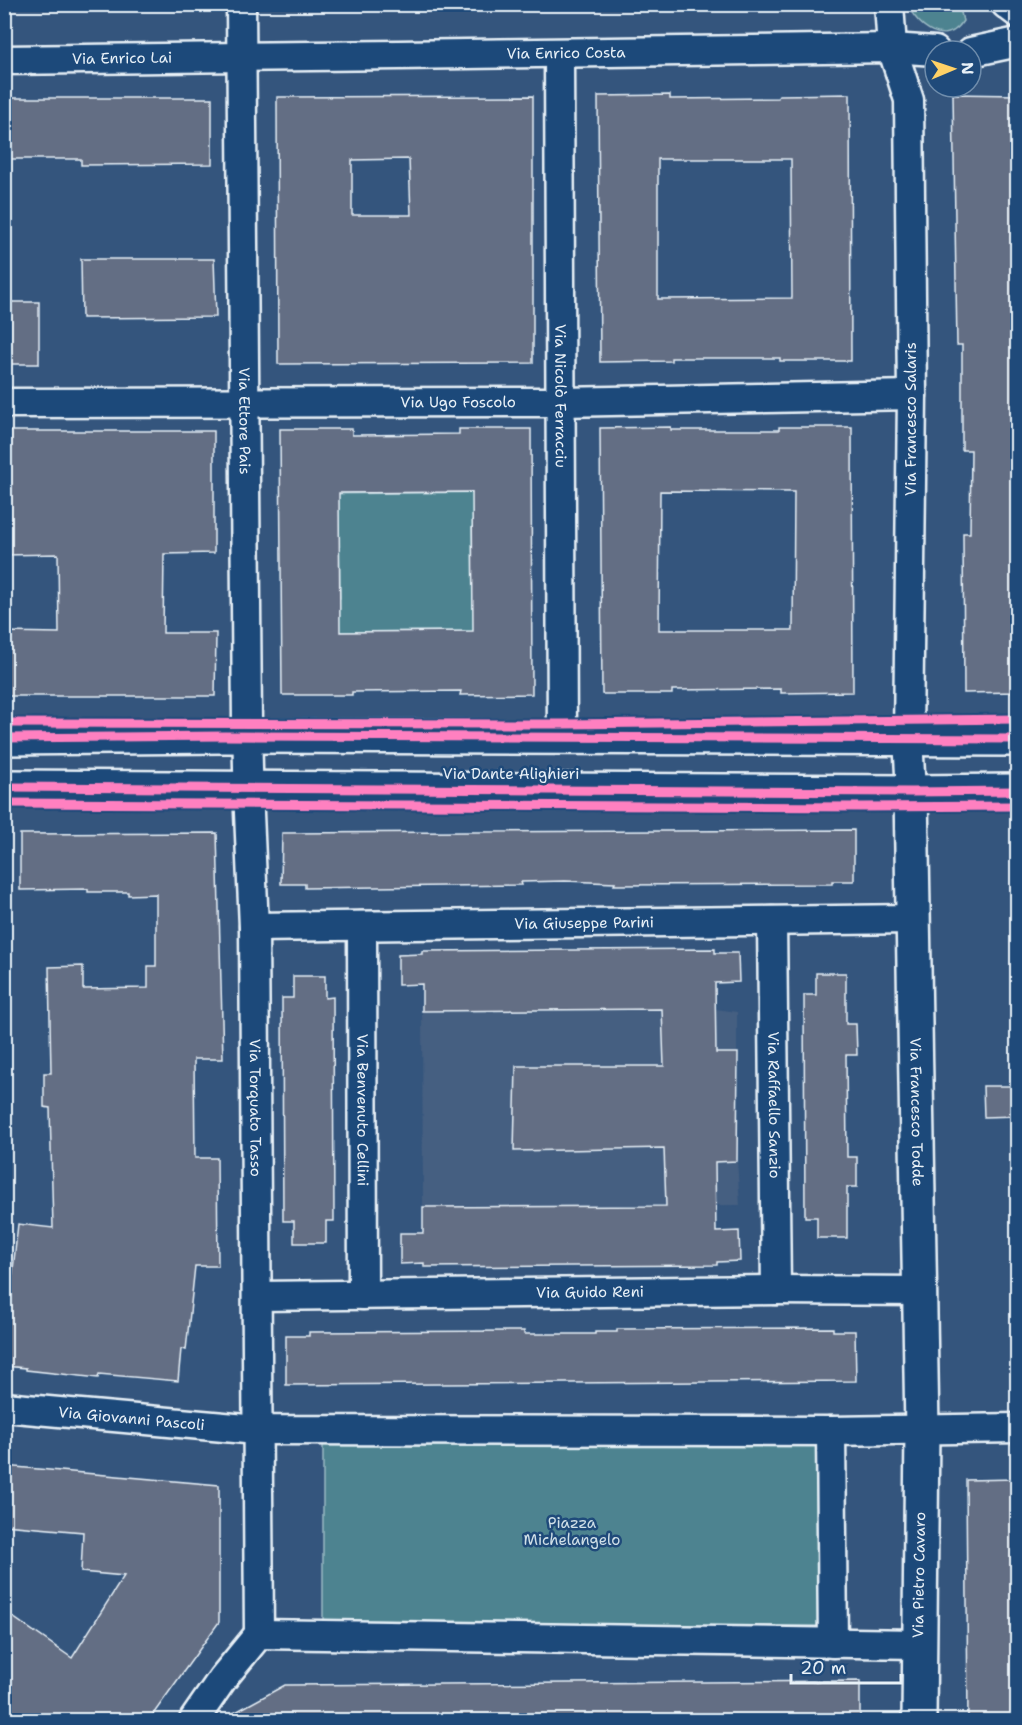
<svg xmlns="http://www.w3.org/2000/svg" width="1022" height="1725" font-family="'Shantell Sans',sans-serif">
	<rect width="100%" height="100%" fill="#34557d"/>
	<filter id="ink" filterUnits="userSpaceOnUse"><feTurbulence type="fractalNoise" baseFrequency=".0167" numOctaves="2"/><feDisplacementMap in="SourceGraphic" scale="12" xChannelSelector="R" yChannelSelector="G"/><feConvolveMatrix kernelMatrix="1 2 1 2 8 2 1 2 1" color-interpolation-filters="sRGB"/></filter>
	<g filter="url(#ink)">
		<path fill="#455f81" d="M 716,1009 L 737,1012 L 737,1161 L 740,1205 L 423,1207 L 422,1011 Z"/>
		<g fill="#4e8390" stroke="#9bbac4" stroke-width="1.5">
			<path d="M 908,5 L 955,5 L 960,8 L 963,21 C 946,48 917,27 908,5 Z"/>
			<path d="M 498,492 L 472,527 L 473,598 L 499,631 L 314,632 L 340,598 L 339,526 L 314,494 Z"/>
			<path d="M 323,1438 L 821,1439 L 820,1626 L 323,1626 Z"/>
		</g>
		<g fill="#646e84" stroke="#e8f1f8" stroke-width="1.5" fill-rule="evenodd">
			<path d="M 850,94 L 851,361 L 780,361 L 780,358 L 671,358 L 671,361 L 600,362 L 598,96 L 670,95 L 670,99 L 778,98 L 779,95 ZM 658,159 L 791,159 L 792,298 L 658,299 Z"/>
			<path d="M 953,94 L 1017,95 L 1017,692 L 964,693 L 963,533 L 970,533 L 971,450 L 962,450 L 962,345 L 957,345 Z"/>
			<path d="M 533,96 L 533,363 L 278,364 L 277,97 ZM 409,159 L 411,215 L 352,215 L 352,160 Z"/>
			<path d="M 4,98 L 212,98 L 212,164 L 81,165 L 81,159 L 4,159 Z"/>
			<path d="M 81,259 L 214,259 L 216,317 L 82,318 Z"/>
			<rect x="4" y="302" width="35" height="62"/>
			<path d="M 671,427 L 671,430 L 779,430 L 779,427 L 852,427 L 853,692 L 781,693 L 781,689 L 672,690 L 672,694 L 602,694 L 600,428 ZM 660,491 L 794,492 L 793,630 L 659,630 Z"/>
			<path d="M 280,429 L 352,429 L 352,435 L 459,434 L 459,429 L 531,429 L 532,694 L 460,695 L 461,691 L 352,692 L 352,695 L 282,695 ZM 472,492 L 473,631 L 340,632 L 339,493 Z"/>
			<path d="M 4,431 L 214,431 L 214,553 L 164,554 L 163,633 L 216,633 L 215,696 L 4,696 L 4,632 L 59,633 L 58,554 L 4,555 Z"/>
			<path d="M 854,830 L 854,881 L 832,881 L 832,884 L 614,885 L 615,883 L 565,881 L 521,882 L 522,885 L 305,888 L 305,884 L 281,884 L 282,833 Z"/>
			<path d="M 217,833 L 223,1059 L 194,1059 L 195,1158 L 217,1158 L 218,1266 L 195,1266 L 186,1350 L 181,1349 L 178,1381 L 99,1374 L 98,1378 L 26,1370 L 26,1368 L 4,1366 L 4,1297 L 10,1297 L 18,1224 L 53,1228 L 50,1108 L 44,1107 L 44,1073 L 51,1073 L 49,967 L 83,966 L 83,989 L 148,988 L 148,966 L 156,966 L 156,894 L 128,895 L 128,892 L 88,892 L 88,889 L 20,890 L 20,834 Z"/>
			<path d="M 715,949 L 715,953 L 738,953 L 739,982 L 715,983 L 716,1053 L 738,1053 L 737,1161 L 715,1162 L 716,1232 L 739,1231 L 740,1261 L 717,1262 L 717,1265 L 424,1267 L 424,1263 L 400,1264 L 400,1233 L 423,1233 L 423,1207 L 666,1206 L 664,1148 L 514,1151 L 516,1066 L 664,1066 L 662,1009 L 422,1011 L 422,984 L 398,985 L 398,955 L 422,954 L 422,951 Z"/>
			<path d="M 816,973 L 846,973 L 846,1024 L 856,1024 L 857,1055 L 846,1055 L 847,1157 L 857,1157 L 857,1187 L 847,1187 L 847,1238 L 817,1238 L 817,1217 L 805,1217 L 804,995 L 816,995 Z"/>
			<path d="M 293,976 L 325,976 L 325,998 L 333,997 L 334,1221 L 326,1221 L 326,1243 L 294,1243 L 294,1221 L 283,1221 L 282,998 L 293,998 Z"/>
			<path d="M 983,1086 L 1017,1086 L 1017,1116 L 984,1117 Z"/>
			<path d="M 833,1328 L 833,1331 L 855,1331 L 856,1381 L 286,1385 L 286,1336 L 309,1336 L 309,1332 L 524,1331 L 524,1334 L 595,1334 L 595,1332 L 617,1332 L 617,1329 Z"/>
			<path d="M 4,1466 L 219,1485 L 219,1622 L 149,1720 L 4,1720 L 4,1611 L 72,1658 L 124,1576 L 81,1572 L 83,1532 L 4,1525 Z"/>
			<path d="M 1017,1479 L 1017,1720 L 968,1720 L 966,1480 Z"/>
			<path d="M 860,1681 L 860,1720 L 221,1720 L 285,1685 Z"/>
		</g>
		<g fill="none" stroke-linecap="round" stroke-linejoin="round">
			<defs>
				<g id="street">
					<path id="s1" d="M 241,4 L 247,723 L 249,813 L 254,927 L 259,1634"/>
					<path d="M 889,4 L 892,48 L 909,100 L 912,395 L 908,738 L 911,792"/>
					<path d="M 1006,4 L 1018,13"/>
					<path d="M 971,52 L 1018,42"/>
					<path id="s2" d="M 559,54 L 562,738"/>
					<path id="s3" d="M 4,60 C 300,55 596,54 892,48 L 935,51"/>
					<path id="s4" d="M 4,403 L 562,402 L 912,395"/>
					<path id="s5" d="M 772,921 L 776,1290"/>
					<path id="s6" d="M 362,926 L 363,1295"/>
					<path id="s7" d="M 254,927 L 914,919"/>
					<path id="s8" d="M 258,1296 L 776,1290 L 920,1291"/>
					<path id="s9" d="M 4,1407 L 257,1430 L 831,1431 L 1018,1428"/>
					<path d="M 831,1431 L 833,1643"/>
					<path d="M 259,1634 L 918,1644"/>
					<path d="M 194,1720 L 223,1678 L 259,1634"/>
				</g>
				<g id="secondary">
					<path d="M 4,738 L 225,736 L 1018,739"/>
					<path d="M 4,787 L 911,792 L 1018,791"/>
					<path id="s10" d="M 911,792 L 922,1430 L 919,1720"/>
				</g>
			</defs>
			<use href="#street" stroke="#e8f1f8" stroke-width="33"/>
			<use href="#secondary" stroke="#e8f1f8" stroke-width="38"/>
			<use href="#street" stroke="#1f4a7a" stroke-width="28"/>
			<use href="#secondary" stroke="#1f4a7a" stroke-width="33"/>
			<defs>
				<g id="cycleway">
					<path d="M 4,723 L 563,724 L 1018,719"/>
					<path d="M 4,738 L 225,736 L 1018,739"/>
					<path d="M 4,787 L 911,792 L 1018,791"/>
					<path d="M 4,803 L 860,807 L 1018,806"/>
				</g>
			</defs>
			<use href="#cycleway" stroke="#1f4a7a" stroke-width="13"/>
			<use href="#cycleway" stroke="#ff80c0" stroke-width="9"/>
		</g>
	</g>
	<g text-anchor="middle" stroke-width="5" stroke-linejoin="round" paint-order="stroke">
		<g font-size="15" fill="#e8f1f8" stroke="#1f4a7a">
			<text dy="5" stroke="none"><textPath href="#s3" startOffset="562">Via Enrico Costa</textPath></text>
			<text dy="5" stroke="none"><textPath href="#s3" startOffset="118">Via Enrico Lai</textPath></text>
			<text dy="5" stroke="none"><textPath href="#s2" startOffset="342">Via Nicolò Ferracciu</textPath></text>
			<text dy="5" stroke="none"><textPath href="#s4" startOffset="454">Via Ugo Foscolo</textPath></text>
			<text transform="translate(911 419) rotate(-90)" y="5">Via Francesco Salaris</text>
			<text dy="5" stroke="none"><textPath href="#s1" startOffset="417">Via Ettore Pais</textPath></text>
			<text x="511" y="779">Via Dante Alighieri</text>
			<text dy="5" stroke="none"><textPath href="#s7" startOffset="330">Via Giuseppe Parini</textPath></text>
			<text dy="5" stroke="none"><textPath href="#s5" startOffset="184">Via Raffaello Sanzio</textPath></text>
			<text dy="5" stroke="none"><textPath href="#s1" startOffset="1104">Via Torquato Tasso</textPath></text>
			<text dy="5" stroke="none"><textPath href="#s6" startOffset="184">Via Benvenuto Cellini</textPath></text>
			<text dy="5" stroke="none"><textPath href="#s10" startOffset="320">Via Francesco Todde</textPath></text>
			<text dy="5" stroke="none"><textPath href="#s8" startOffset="332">Via Guido Reni</textPath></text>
			<text dy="5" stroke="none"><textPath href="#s9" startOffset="128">Via Giovanni Pascoli</textPath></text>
			<text transform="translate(919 1575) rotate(-89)" y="5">Via Pietro Cavaro</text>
		</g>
		<g font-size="15" fill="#d1e0e8" stroke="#1f4a7a">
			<text x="572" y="1528">Piazza<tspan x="572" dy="17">Michelangelo</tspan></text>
		</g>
	</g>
	<rect width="1022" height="1725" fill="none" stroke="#1f4a7a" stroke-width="24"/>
	<rect x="12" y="12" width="998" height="1701" fill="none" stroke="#e8f1f8" stroke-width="2" filter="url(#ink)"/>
	<g transform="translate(953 69) rotate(88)"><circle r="28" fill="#1f4a7a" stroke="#6f8dac" stroke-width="1.5"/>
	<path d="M0-4.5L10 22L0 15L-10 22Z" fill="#ffd166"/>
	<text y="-9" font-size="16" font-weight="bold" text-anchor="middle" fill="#e8f1f8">N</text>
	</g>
	<path d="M791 1674v9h110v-9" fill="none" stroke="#e8f1f8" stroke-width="3"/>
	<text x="800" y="1674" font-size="18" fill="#e8f1f8" stroke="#1f4a7a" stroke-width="4.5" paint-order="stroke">20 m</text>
</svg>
